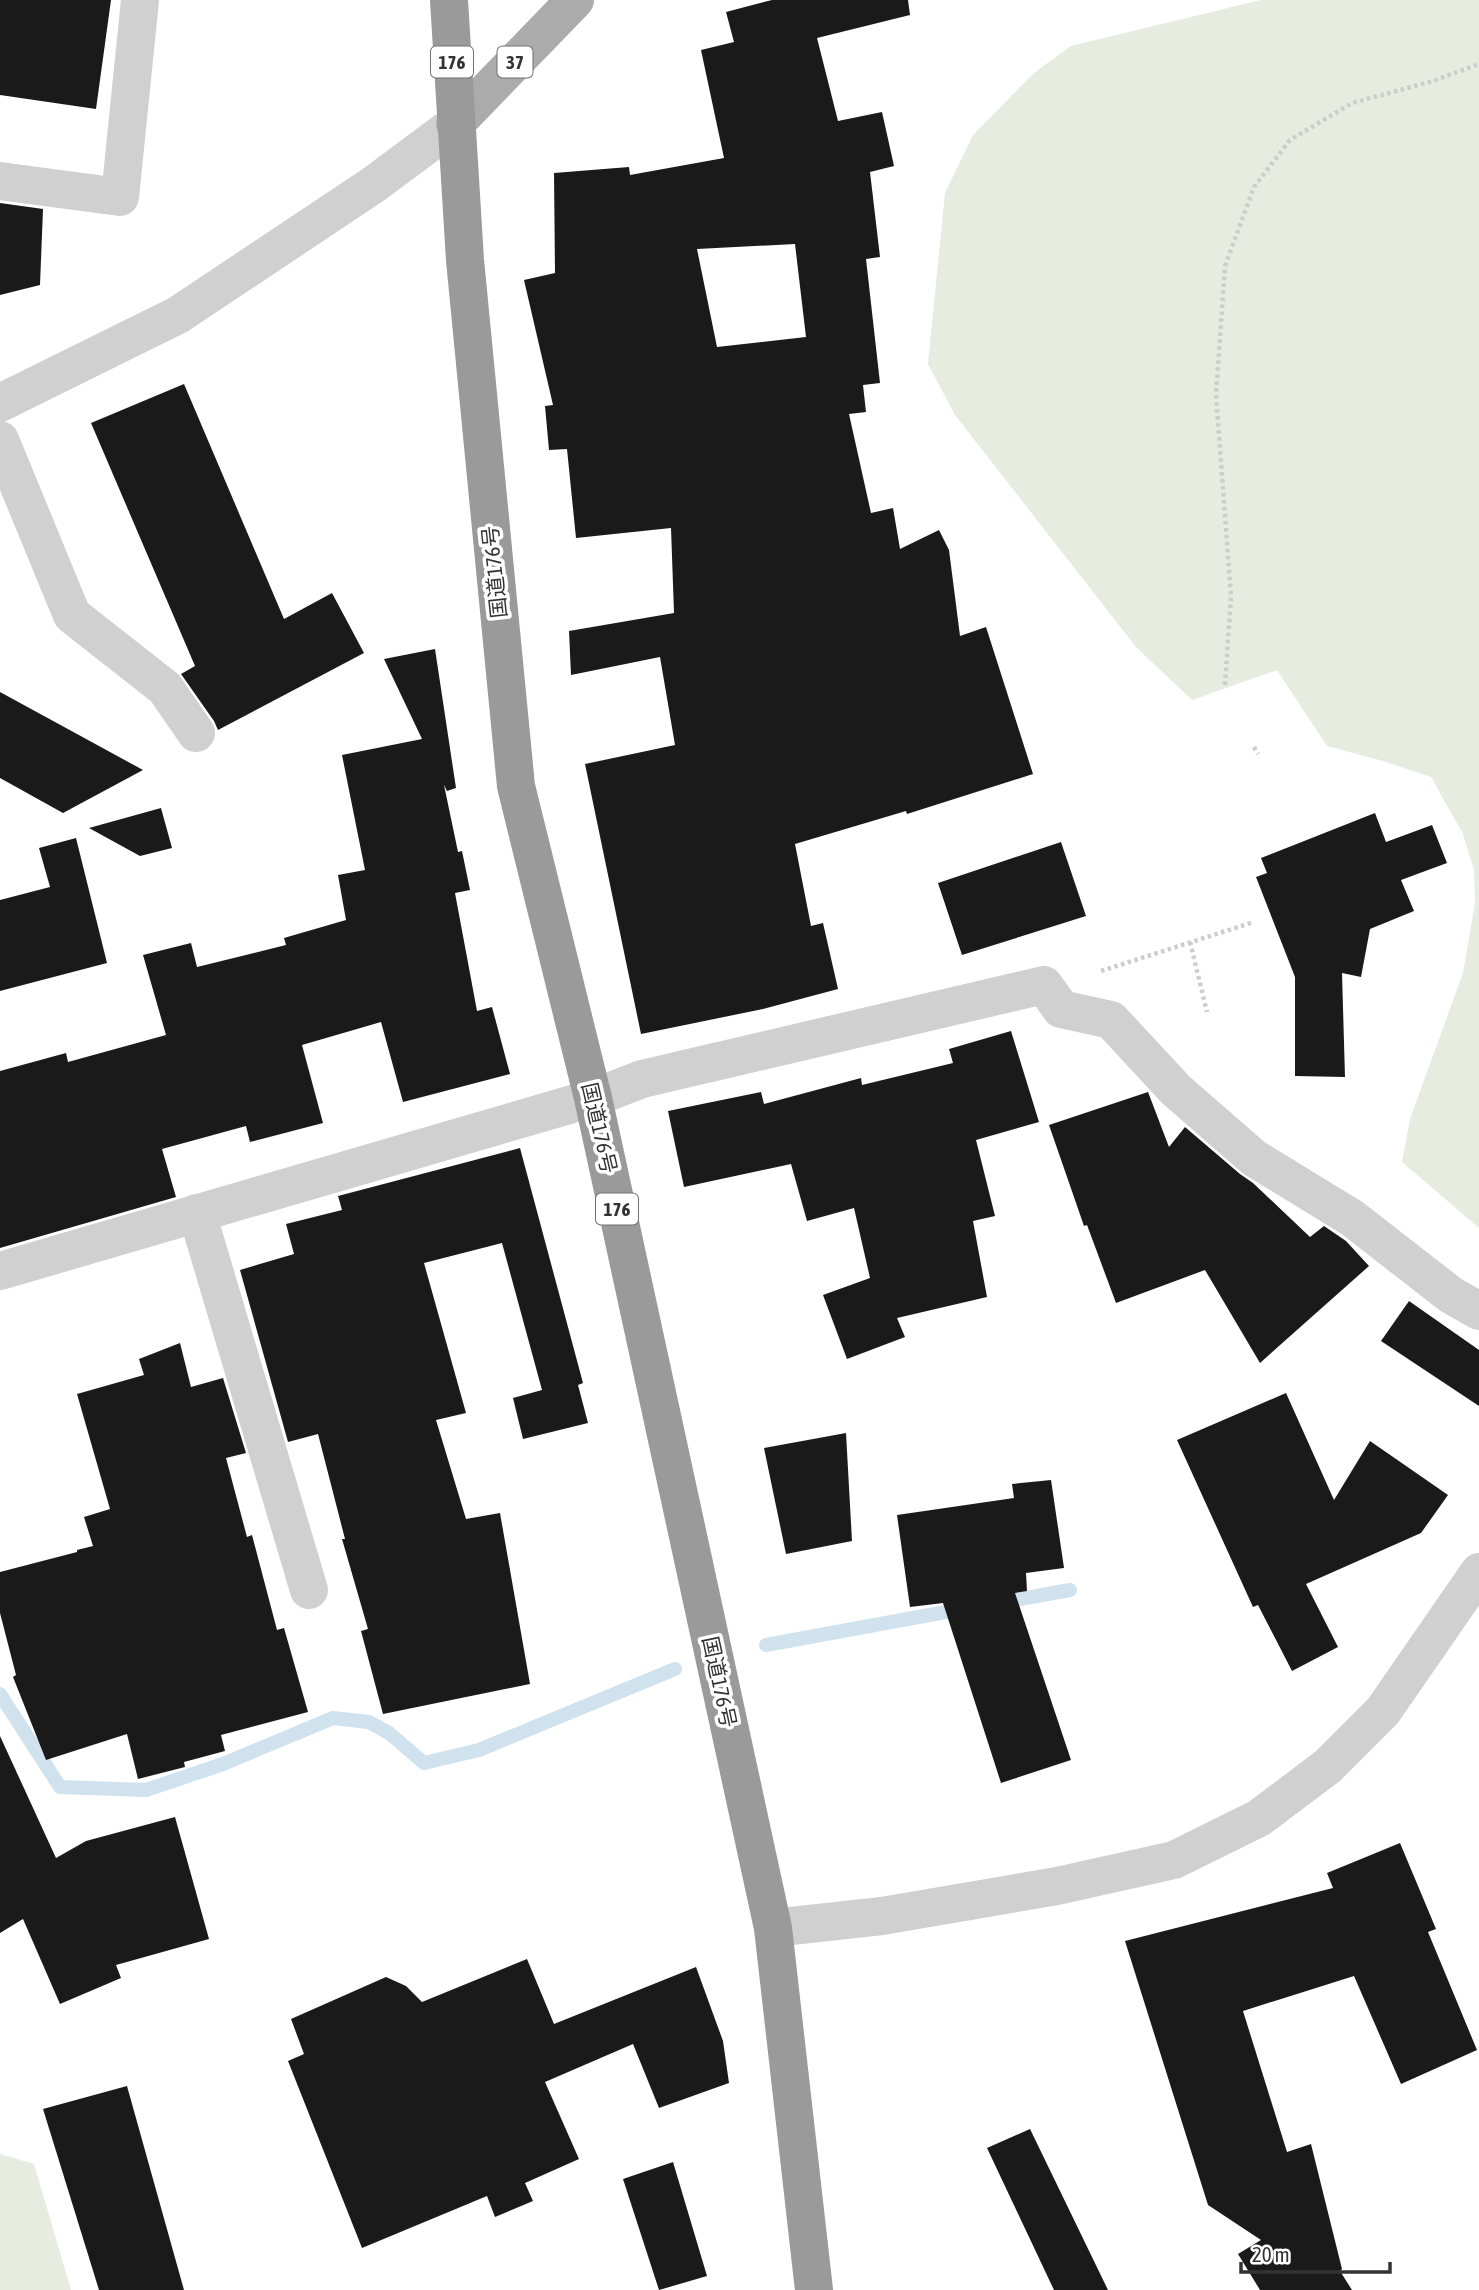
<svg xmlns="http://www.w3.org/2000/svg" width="1479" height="2290" font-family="'Asap Condensed','Noto Sans JP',sans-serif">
	<rect width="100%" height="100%" fill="#fff"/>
	<g fill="#e6ecdf">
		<path d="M 1261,0 L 1479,0 L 1479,1228 L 1402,1162 L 1410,1119 L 1463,973 L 1475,903 L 1474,870 L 1463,834 L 1431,777 L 1383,761 L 1327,746 L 1277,670 L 1192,700 L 1136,647 L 955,415 L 928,364 L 945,193 L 973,135 L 1035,72 L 1071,46 Z"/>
		<path d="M 0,2154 L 34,2164 L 71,2290 L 0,2290 Z"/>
	</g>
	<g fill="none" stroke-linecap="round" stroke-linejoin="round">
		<g stroke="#cfe2ee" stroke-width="14">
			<path d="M 999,1603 L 1070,1590"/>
			<path d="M 766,1645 L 962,1609"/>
			<path d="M 0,1694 L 60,1787 L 146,1790 L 223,1764 L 333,1718 L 369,1722 L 389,1733 L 424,1763 L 479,1750 L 675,1669"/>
		</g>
	</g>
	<g fill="#1a1a1a" fill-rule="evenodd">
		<path d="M 0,0 L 111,0 L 96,109 L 0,95 Z"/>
		<path d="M 772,0 L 908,0 L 910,15 L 817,38 L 838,121 L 882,112 L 894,166 L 870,172 L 880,257 L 866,259 L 880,383 L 863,385 L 866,412 L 849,414 L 871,513 L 893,508 L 900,549 L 939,530 L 949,550 L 960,636 L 986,627 L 1033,774 L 907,814 L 906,811 L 795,844 L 811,926 L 823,923 L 838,989 L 763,1009 L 641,1034 L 585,764 L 675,745 L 660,657 L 571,675 L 569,631 L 674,613 L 671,528 L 576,538 L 567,449 L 549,450 L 545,406 L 553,405 L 524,280 L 555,273 L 554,173 L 629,167 L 630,175 L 724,158 L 701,50 L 734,42 L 726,12 ZM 795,244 L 806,337 L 717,347 L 697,249 Z"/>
		<path d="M 0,203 L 43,209 L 40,285 L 0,295 Z"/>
		<path d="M 184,384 L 284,619 L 332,593 L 364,653 L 218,730 L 214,721 L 181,674 L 195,666 L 91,423 Z"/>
		<path d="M 435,649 L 456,788 L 447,791 L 444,785 L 458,852 L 462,851 L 470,890 L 455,893 L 477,1011 L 492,1007 L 510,1074 L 403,1102 L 381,1022 L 302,1045 L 323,1123 L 250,1142 L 246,1126 L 162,1149 L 176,1197 L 0,1248 L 0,1071 L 66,1053 L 68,1062 L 166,1035 L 143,955 L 191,943 L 197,967 L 286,945 L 284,938 L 346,920 L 338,875 L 365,870 L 342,755 L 422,739 L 384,659 Z"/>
		<path d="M 0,692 L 143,770 L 63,813 L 0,778 Z"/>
		<path d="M 161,808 L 172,848 L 140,856 L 89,828 Z"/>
		<path d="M 1375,813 L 1386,842 L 1432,825 L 1447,863 L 1401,880 L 1414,911 L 1370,929 L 1361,977 L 1342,973 L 1345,1077 L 1295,1076 L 1295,977 L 1256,877 L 1267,873 L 1261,858 Z"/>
		<path d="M 76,838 L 107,963 L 0,991 L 0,900 L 50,887 L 39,848 Z"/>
		<path d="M 1061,842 L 1086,916 L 962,955 L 938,883 Z"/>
		<path d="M 1011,1031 L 1039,1122 L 976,1140 L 995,1216 L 973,1221 L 987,1297 L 897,1318 L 905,1337 L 847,1359 L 823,1295 L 870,1278 L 854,1208 L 807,1221 L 791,1164 L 684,1187 L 668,1111 L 761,1092 L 764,1104 L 861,1078 L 862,1085 L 953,1063 L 949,1049 Z"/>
		<path d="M 1148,1092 L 1169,1147 L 1185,1127 L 1240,1174 L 1253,1183 L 1310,1237 L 1324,1226 L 1346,1241 L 1369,1266 L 1260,1363 L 1205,1270 L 1116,1303 L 1087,1225 L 1084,1226 L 1049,1125 Z"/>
		<path d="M 520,1148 L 583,1383 L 578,1385 L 588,1423 L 523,1439 L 513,1398 L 542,1390 L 502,1243 L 424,1263 L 466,1413 L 436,1420 L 466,1519 L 500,1513 L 530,1684 L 383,1714 L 361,1631 L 368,1629 L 342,1539 L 345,1539 L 318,1434 L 288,1442 L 240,1270 L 294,1254 L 286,1224 L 342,1210 L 338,1196 Z"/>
		<path d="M 1409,1301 L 1479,1350 L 1479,1406 L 1381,1341 Z"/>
		<path d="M 180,1343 L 191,1387 L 223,1378 L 246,1453 L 226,1458 L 247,1537 L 252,1535 L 277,1630 L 284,1628 L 308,1712 L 221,1735 L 225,1751 L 184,1762 L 185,1767 L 138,1779 L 127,1734 L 46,1760 L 13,1677 L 16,1675 L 0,1613 L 0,1572 L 77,1552 L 77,1550 L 93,1546 L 84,1517 L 110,1509 L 77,1394 L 144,1375 L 139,1359 Z"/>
		<path d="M 1286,1393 L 1334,1500 L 1370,1441 L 1448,1495 L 1421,1533 L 1306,1584 L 1338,1647 L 1292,1671 L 1258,1605 L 1253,1607 L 1177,1440 Z"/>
		<path d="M 846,1433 L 852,1541 L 786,1554 L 764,1448 Z"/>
		<path d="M 1051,1480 L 1064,1568 L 1026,1573 L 1027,1591 L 1015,1593 L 1071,1760 L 1001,1783 L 943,1603 L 910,1607 L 897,1515 L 1014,1498 L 1012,1484 Z"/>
		<path d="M 0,1736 L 56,1858 L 86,1841 L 175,1817 L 209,1939 L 116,1965 L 121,1978 L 60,2004 L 23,1919 L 0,1933 Z"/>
		<path d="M 1400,1843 L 1436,1929 L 1428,1932 L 1477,2050 L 1401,2084 L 1354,1976 L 1243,2011 L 1287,2152 L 1311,2144 L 1342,2269 L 1340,2271 L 1352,2290 L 1260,2290 L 1238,2254 L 1261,2240 L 1208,2205 L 1125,1941 L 1333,1888 L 1327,1873 Z"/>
		<path d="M 527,1959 L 554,2024 L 696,1967 L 723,2041 L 729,2083 L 659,2108 L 633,2044 L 545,2082 L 579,2159 L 525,2183 L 533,2201 L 495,2217 L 487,2196 L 362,2248 L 288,2061 L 304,2054 L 291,2019 L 386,1977 L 406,1986 L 422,2002 Z"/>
		<path d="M 127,2086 L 184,2290 L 99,2290 L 43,2109 Z"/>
		<path d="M 1030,2129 L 1108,2290 L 1054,2290 L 987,2148 Z"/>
		<path d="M 673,2162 L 707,2276 L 659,2290 L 623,2179 Z"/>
	</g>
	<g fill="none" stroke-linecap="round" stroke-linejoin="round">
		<g stroke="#cdcdcd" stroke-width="4.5" stroke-dasharray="3.5 3.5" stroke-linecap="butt">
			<path d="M 1225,685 L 1231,596 L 1216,395 L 1225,266 L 1254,187 L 1290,140 L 1352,103 L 1433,81 L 1479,64"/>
			<path d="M 1254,747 L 1258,754"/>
			<path d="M 1190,942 L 1207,1012"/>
			<path d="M 1101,971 L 1254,922"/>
		</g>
		<g stroke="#d0d0d0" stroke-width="38">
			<path d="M 0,181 L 120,197 L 140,0"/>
			<path d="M 0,403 L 178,315 L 373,185 L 455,124"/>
			<path d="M 0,440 L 72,615 L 165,688 L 196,733"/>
			<path d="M 197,1213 L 309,1590"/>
			<path d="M 0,1271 L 593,1098 L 642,1079 L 1044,985 L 1061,1009 L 1111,1020 L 1176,1090 L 1254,1158 L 1352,1218 L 1451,1295 L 1479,1311"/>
			<path d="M 773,1928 L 882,1916 L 1057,1886 L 1174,1860 L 1259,1818 L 1328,1766 L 1383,1711 L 1479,1572"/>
		</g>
		<path stroke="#ababab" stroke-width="38" d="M 455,124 L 575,0"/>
		<path stroke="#9a9a9a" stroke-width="38" d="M 449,0 L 465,260 L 516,786 L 593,1098 L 773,1928 L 814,2290"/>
	</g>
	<g text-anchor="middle" stroke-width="7" stroke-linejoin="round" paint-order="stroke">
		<g fill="#fff" stroke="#707070" stroke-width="2">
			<rect x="431" y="46.5" width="42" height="31" rx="5"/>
			<rect x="497.5" y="46.5" width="35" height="31" rx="5"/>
			<rect x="596" y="1193.5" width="42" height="31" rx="5"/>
		</g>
		<g font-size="19" font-weight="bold" fill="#333">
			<text x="452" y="69">176</text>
			<text x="515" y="69">37</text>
			<text x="617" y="1216">176</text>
		</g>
		<g font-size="21" fill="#333" stroke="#fff">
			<text transform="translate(495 572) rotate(-96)" y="7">国道176号</text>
			<text transform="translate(599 1128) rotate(77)" y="7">国道176号</text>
			<text transform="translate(719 1682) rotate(78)" y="7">国道176号</text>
		</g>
	</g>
	<path d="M1241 2262v10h149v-10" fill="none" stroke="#333333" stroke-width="3.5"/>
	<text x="1252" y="2262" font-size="21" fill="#333333" stroke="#ffffff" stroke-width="5" paint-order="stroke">20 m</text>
</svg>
